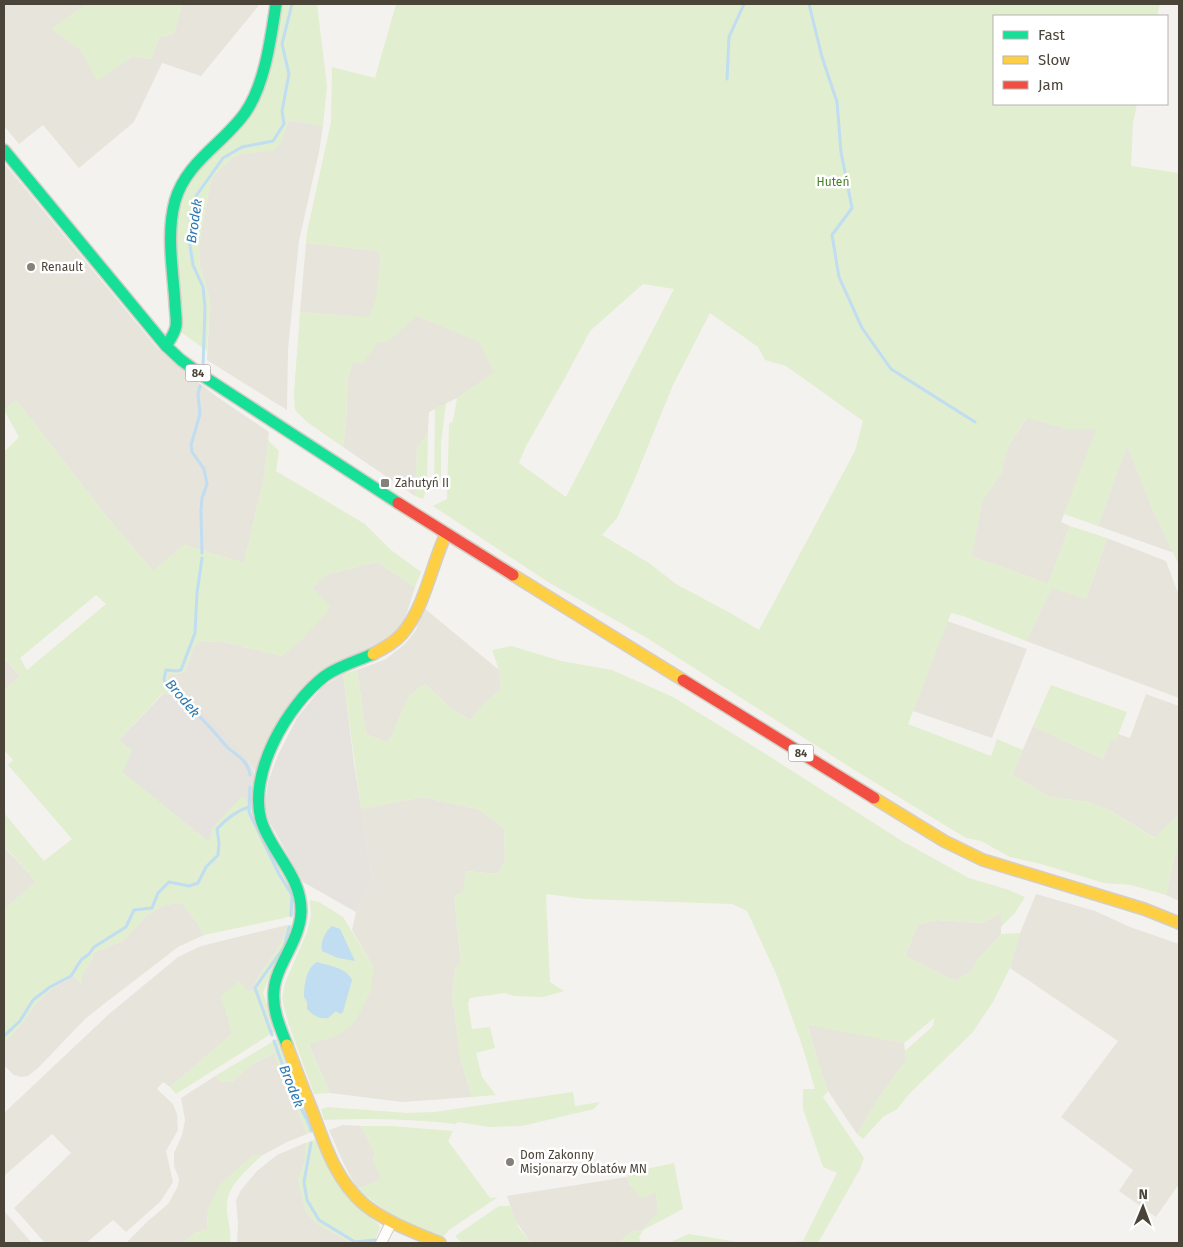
<svg xmlns="http://www.w3.org/2000/svg" width="1183" height="1247" font-family="'Fira Sans',sans-serif">
	<rect width="100%" height="100%" fill="#f4f2ee"/>
	<g fill="#e7e4dc">
		<path d="M 4,4 L 86,4 L 52,29 L 81,50 L 97,80 L 133,56 L 151,59 L 159,37 L 174,34 L 182,4 L 260,4 L 201,76 L 162,63 L 134,122 L 79,168 L 43,125 L 19,144 L 4,126 Z"/>
		<path d="M 289,120 L 323,126 L 319,152 L 299,241 L 288,349 L 287,410 L 207,360 L 210,300 L 200,267 L 199,247 L 205,209 L 212,177 L 233,157 L 281,141 Z"/>
		<path d="M 4,163 L 158,349 L 189,375 L 216,396 L 269,432 L 264,477 L 244,563 L 184,545 L 153,571 L 107,517 L 16,400 L 4,410 Z"/>
		<path d="M 306,243 L 379,251 L 387,279 L 374,318 L 300,312 Z"/>
		<path d="M 420,311 L 479,341 L 495,372 L 457,398 L 429,412 L 428,432 L 417,448 L 415,496 L 343,447 L 346,421 L 348,378 L 352,363 L 369,333 Z"/>
		<path d="M 1029,414 L 1099,424 L 1061,522 L 1070,526 L 1048,584 L 971,556 L 983,499 L 1001,474 L 1008,447 Z"/>
		<path d="M 1127,445 L 1153,510 L 1174,553 L 1098,526 Z"/>
		<path d="M 1107,538 L 1166,561 L 1179,596 L 1179,698 L 1026,641 L 1052,587 L 1086,599 Z"/>
		<path d="M 377,562 L 415,587 L 404,622 L 393,636 L 340,663 L 275,731 L 255,772 L 247,759 L 189,700 L 182,698 L 168,683 L 167,675 L 169,673 L 179,674 L 185,671 L 194,646 L 200,641 L 224,642 L 282,656 L 330,607 L 312,588 L 327,574 Z"/>
		<path d="M 424,608 L 499,670 L 501,689 L 484,703 L 470,720 L 452,709 L 425,684 L 409,696 L 388,743 L 366,734 L 357,670 L 386,659 L 405,644 L 416,630 Z"/>
		<path d="M 947,621 L 1027,649 L 992,738 L 913,711 Z"/>
		<path d="M 4,658 L 20,676 L 4,690 Z"/>
		<path d="M 1146,694 L 1179,706 L 1179,814 L 1155,838 L 1111,811 L 1087,802 L 1050,797 L 1012,775 L 1033,726 L 1103,759 L 1111,739 L 1116,740 L 1118,734 L 1130,738 Z"/>
		<path d="M 422,797 L 478,809 L 504,828 L 505,860 L 498,874 L 466,871 L 464,892 L 454,896 L 461,964 L 456,966 L 452,993 L 461,1061 L 472,1097 L 402,1102 L 330,1093 L 308,1043 L 334,1037 L 373,966 L 352,930 L 356,912 L 372,878 L 361,809 Z"/>
		<path d="M 1179,846 L 1179,901 L 1166,895 L 1176,850 Z"/>
		<path d="M 6,849 L 36,881 L 4,910 L 4,850 Z"/>
		<path d="M 1036,894 L 1095,911 L 1130,927 L 1179,944 L 1179,1184 L 1156,1217 L 1119,1191 L 1133,1170 L 1061,1117 L 1118,1041 L 1010,968 L 1020,933 Z"/>
		<path d="M 182,903 L 198,924 L 204,935 L 178,947 L 100,1007 L 85,1019 L 38,1068 L 28,1076 L 21,1077 L 14,1075 L 4,1065 L 4,1042 L 19,1027 L 35,1005 L 54,987 L 74,976 L 82,984 L 82,975 L 93,958 L 92,953 L 123,941 L 148,914 L 164,905 Z"/>
		<path d="M 1001,913 L 1001,934 L 980,957 L 971,972 L 955,981 L 905,956 L 918,924 L 937,920 L 982,923 Z"/>
		<path d="M 287,925 L 282,942 L 257,979 L 253,990 L 249,992 L 232,1034 L 170,1087 L 163,1082 L 157,1089 L 173,1104 L 177,1114 L 178,1130 L 166,1151 L 173,1182 L 160,1202 L 126,1232 L 113,1220 L 86,1243 L 45,1243 L 14,1208 L 71,1153 L 52,1134 L 4,1176 L 4,1113 L 109,1014 L 178,957 L 201,946 Z"/>
		<path d="M 807,1024 L 904,1043 L 906,1060 L 878,1099 L 857,1134 L 828,1091 L 819,1065 Z"/>
		<path d="M 274,1053 L 307,1134 L 287,1142 L 261,1156 L 253,1155 L 238,1169 L 208,1209 L 207,1229 L 195,1233 L 183,1243 L 126,1243 L 148,1221 L 168,1204 L 178,1186 L 179,1179 L 174,1166 L 174,1153 L 182,1135 L 185,1120 L 181,1098 L 215,1076 L 221,1082 L 232,1082 L 254,1063 Z"/>
		<path d="M 343,1125 L 361,1126 L 375,1153 L 373,1159 L 382,1179 L 357,1189 L 343,1162 L 329,1130 Z"/>
		<path d="M 305,1143 L 305,1162 L 298,1179 L 306,1212 L 319,1225 L 351,1243 L 237,1243 L 238,1223 L 236,1200 L 241,1190 L 257,1171 L 277,1155 Z"/>
		<path d="M 627,1177 L 630,1186 L 656,1193 L 658,1212 L 643,1230 L 631,1232 L 618,1243 L 531,1243 L 515,1220 L 507,1196 Z"/>
		<path d="M 4,1211 L 32,1243 L 4,1243 Z"/>
	</g>
	<g fill="#e6e2de">
		<path d="M 343,674 L 354,763 L 372,878 L 356,912 L 303,882 L 269,821 L 265,806 L 268,782 L 278,755 L 297,718 L 322,687 Z"/>
		<path d="M 164,693 L 189,700 L 219,728 L 247,759 L 254,772 L 255,816 L 213,827 L 209,842 L 122,772 L 132,751 L 119,740 Z"/>
	</g>
	<g fill="#e1eecf" fill-rule="evenodd">
		<path d="M 86,4 L 182,4 L 174,34 L 159,37 L 151,59 L 133,56 L 97,81 L 81,50 L 51,29 Z"/>
		<path d="M 279,4 L 317,4 L 327,86 L 323,126 L 289,120 L 281,142 L 273,151 L 242,154 L 233,157 L 212,177 L 205,209 L 199,247 L 200,267 L 210,300 L 207,351 L 181,332 L 174,225 L 187,181 L 237,129 Z"/>
		<path d="M 396,4 L 1160,4 L 1157,16 L 994,16 L 994,104 L 1137,104 L 1133,123 L 1131,166 L 1179,173 L 1179,565 L 1153,510 L 1127,446 L 1098,526 L 1064,514 L 1096,430 L 1066,429 L 1026,418 L 1008,447 L 1001,474 L 983,499 L 971,556 L 1048,584 L 1070,526 L 1107,538 L 1086,599 L 1052,588 L 1026,641 L 963,616 L 951,613 L 908,724 L 991,756 L 997,739 L 1023,750 L 1012,775 L 1050,797 L 1087,802 L 1111,811 L 1154,838 L 1179,814 L 1179,846 L 1176,850 L 1166,895 L 1131,885 L 1104,883 L 1041,864 L 1010,857 L 981,841 L 966,838 L 856,771 L 647,638 L 548,582 L 433,506 L 447,499 L 449,424 L 453,421 L 457,398 L 494,372 L 479,342 L 416,316 L 389,341 L 377,343 L 363,364 L 352,363 L 348,378 L 346,421 L 343,447 L 307,422 L 295,410 L 294,393 L 300,312 L 369,317 L 376,299 L 380,255 L 379,251 L 306,243 L 307,232 L 331,122 L 332,67 L 375,78 ZM 643,284 L 674,289 L 566,497 L 519,463 L 526,446 L 566,376 L 590,331 ZM 710,313 L 758,347 L 765,360 L 786,366 L 863,421 L 855,451 L 759,630 L 732,614 L 676,584 L 649,563 L 602,535 L 617,518 L 633,483 L 673,385 Z"/>
		<path d="M 16,400 L 107,517 L 153,571 L 184,545 L 244,563 L 264,477 L 268,440 L 279,451 L 276,471 L 365,524 L 391,550 L 421,572 L 415,587 L 377,562 L 327,574 L 312,588 L 331,607 L 304,638 L 282,656 L 224,642 L 200,641 L 194,646 L 185,671 L 179,674 L 169,673 L 167,675 L 168,683 L 182,698 L 163,693 L 119,740 L 132,751 L 123,772 L 209,842 L 213,827 L 242,796 L 246,799 L 296,896 L 296,914 L 284,918 L 204,935 L 198,924 L 182,903 L 164,905 L 148,914 L 123,941 L 92,953 L 93,958 L 82,975 L 82,985 L 74,976 L 54,987 L 35,1005 L 19,1027 L 4,1042 L 4,910 L 36,881 L 7,849 L 4,850 L 4,813 L 44,861 L 72,839 L 8,765 L 13,760 L 4,750 L 4,690 L 20,676 L 4,657 L 4,452 L 19,437 L 4,410 ZM 96,595 L 106,604 L 27,670 L 20,658 Z"/>
		<path d="M 446,403 L 441,444 L 441,484 L 434,491 L 435,409 Z"/>
		<path d="M 428,432 L 427,487 L 423,499 L 415,496 L 417,448 Z"/>
		<path d="M 511,646 L 561,661 L 612,670 L 673,697 L 761,751 L 902,841 L 969,878 L 1009,890 L 1025,897 L 1015,913 L 1001,927 L 1001,913 L 982,923 L 937,920 L 918,924 L 905,956 L 955,981 L 971,972 L 980,957 L 1001,934 L 1020,933 L 1010,968 L 993,1002 L 972,1033 L 909,1094 L 897,1109 L 883,1117 L 863,1139 L 857,1134 L 878,1099 L 906,1060 L 905,1051 L 933,1026 L 934,1018 L 904,1043 L 807,1025 L 819,1065 L 828,1091 L 823,1097 L 864,1158 L 860,1169 L 818,1243 L 778,1243 L 803,1241 L 837,1173 L 823,1167 L 803,1109 L 803,1089 L 815,1089 L 802,1045 L 777,976 L 747,911 L 732,904 L 584,899 L 546,894 L 550,982 L 564,991 L 543,997 L 514,996 L 505,993 L 470,998 L 468,1004 L 472,1029 L 490,1027 L 495,1048 L 476,1053 L 482,1077 L 496,1095 L 472,1097 L 461,1061 L 452,993 L 456,966 L 461,963 L 454,896 L 464,892 L 465,871 L 498,874 L 505,860 L 504,828 L 478,809 L 422,797 L 361,809 L 343,674 L 357,670 L 366,734 L 388,743 L 409,696 L 425,684 L 452,709 L 470,720 L 484,703 L 501,689 L 499,670 L 492,650 Z"/>
		<path d="M 1051,685 L 1127,712 L 1116,740 L 1111,740 L 1103,759 L 1033,726 Z"/>
		<path d="M 310,900 L 319,902 L 343,917 L 373,966 L 373,976 L 370,993 L 356,1020 L 347,1029 L 334,1037 L 308,1044 L 330,1093 L 314,1094 L 289,1025 L 282,999 L 285,983 L 307,932 L 311,916 Z"/>
		<path d="M 287,925 L 293,925 L 283,955 L 269,978 L 263,993 L 269,1008 L 274,1032 L 176,1094 L 170,1087 L 232,1034 L 221,996 L 239,981 L 249,992 L 253,990 L 257,979 L 282,942 Z"/>
		<path d="M 277,1039 L 314,1130 L 307,1134 L 274,1053 L 254,1063 L 232,1082 L 221,1082 L 215,1076 Z"/>
		<path d="M 573,1092 L 575,1106 L 600,1102 L 594,1109 L 522,1126 L 489,1127 L 458,1122 L 456,1124 C 412,1119 368,1118 324,1120 L 321,1109 L 328,1107 L 407,1113 L 434,1112 Z"/>
		<path d="M 361,1126 L 392,1126 L 453,1131 L 448,1141 L 490,1198 L 498,1197 L 449,1230 L 443,1237 L 393,1216 L 357,1189 L 381,1179 L 373,1158 L 375,1153 Z"/>
		<path d="M 314,1140 L 318,1140 L 358,1207 L 378,1224 L 380,1228 L 374,1243 L 351,1243 L 319,1225 L 306,1212 L 298,1179 L 305,1162 L 305,1143 Z"/>
		<path d="M 253,1155 L 261,1156 C 248,1170 228,1184 227,1204 C 226,1217 232,1229 230,1243 L 183,1243 L 195,1233 L 207,1229 L 208,1209 L 220,1184 Z"/>
		<path d="M 674,1163 L 683,1209 L 643,1230 L 639,1237 L 641,1243 L 618,1243 L 631,1232 L 643,1230 L 658,1211 L 656,1193 L 642,1198 C 635,1191 625,1183 628,1173 Z"/>
		<path d="M 499,1206 L 510,1206 L 519,1228 L 531,1243 L 462,1243 L 455,1236 Z"/>
		<path d="M 689,1234 L 743,1243 L 668,1243 Z"/>
	</g>
	<g fill="#c0ddf1">
		<path d="M 332,926 L 340,929 L 355,961 L 338,958 L 322,951 C 320,943 325,931 332,926 Z"/>
		<path d="M 317,962 C 329,966 346,967 352,980 L 343,1012 L 340,1014 L 336,1011 L 328,1018 C 319,1019 314,1016 307,1009 L 307,1002 L 304,997 C 304,986 306,968 317,962 Z"/>
	</g>
	<g fill="none" stroke-linecap="round" stroke-linejoin="round">
		<g stroke="#c0ddf1" stroke-width="3">
			<path d="M 809,4 L 822,57 L 837,102 L 841,152 L 852,208 L 832,235 L 839,277 L 862,328 L 891,369 L 975,422"/>
			<path d="M 727,79 L 729,37 L 744,4"/>
			<path d="M 203,366 L 205,308 L 203,287 L 193,265 L 189,239 L 196,196 L 223,158 L 242,147 L 273,141 L 284,124 L 282,111 L 289,74 L 282,44 L 292,4"/>
			<path d="M 200,386 L 198,394 L 200,414 L 191,445 L 192,452 L 204,469 L 207,484 L 202,498 L 201,511 L 202,553"/>
			<path d="M 202,558 L 197,593 L 195,633 L 181,670 L 177,671 L 166,670 L 164,679 C 169,693 193,709 204,721 C 212,729 219,738 227,747 C 237,756 248,760 250,775"/>
			<path d="M 250,787 L 249,812 L 279,874 L 292,895 L 291,916"/>
			<path d="M 272,1035 L 255,988 L 284,947 L 289,927"/>
			<path d="M 4,1036 L 20,1021 L 33,1000 L 50,987 L 71,976 L 81,960 L 89,954 L 94,947 L 126,927 L 134,910 L 152,908 L 158,893 L 169,882 L 189,886 L 198,883 L 206,867 L 218,855 L 219,843 L 217,829 C 226,819 236,811 249,807"/>
			<path d="M 274,1041 L 290,1086 L 309,1124 L 311,1131"/>
			<path d="M 311,1143 L 304,1182 L 307,1200 L 319,1220 L 355,1242 L 375,1240"/>
		</g>
		<defs>
			<path id="street" d="M 381,1243 L 391,1223"/>
			<g id="fast">
				<path d="M 4,150 L 166,346 L 181,360 L 203,376 L 398,503"/>
				<path d="M 166,346 C 170,340 175,333 176,326 C 177,319 175,310 175,303 C 173,270 166,234 175,201 C 186,162 223,144 245,113 C 265,85 271,37 276,4"/>
				<path d="M 287,1045 C 280,1027 272,1010 274,990 C 276,965 300,941 301,912 C 302,877 273,854 262,823 C 246,775 288,704 325,676 C 339,666 357,661 373,654"/>
			</g>
			<g id="slow">
				<path d="M 513,575 L 683,680"/>
				<path d="M 373,654 C 383,649 394,643 402,634 C 425,607 431,566 446,534"/>
				<path d="M 874,798 L 944,841 L 983,860 L 1144,909 L 1179,923"/>
				<path d="M 287,1045 C 295,1068 304,1090 313,1113 C 325,1146 337,1182 365,1205 C 388,1223 414,1232 440,1243"/>
			</g>
			<g id="jam">
				<path d="M 398,503 L 513,575"/>
				<path d="M 683,680 L 874,798"/>
			</g>
		</defs>
		<use href="#street" stroke="#d2d0cb" stroke-width="12"/>
		<use href="#fast" stroke="#d3cfc5" stroke-width="14"/>
		<use href="#slow" stroke="#d3cfc5" stroke-width="14"/>
		<use href="#jam" stroke="#d3cfc5" stroke-width="14"/>
		<use href="#street" stroke="#fdfdfc" stroke-width="10"/>
		<use href="#fast" stroke="#16e098" stroke-width="11"/>
		<use href="#slow" stroke="#ffcf43" stroke-width="11"/>
		<use href="#jam" stroke="#f24e42" stroke-width="11"/>
	</g>
	<g fill="#868178" stroke="#fff" stroke-width="2">
		<circle cx="31" cy="267" r="5"/>
		<rect x="380" y="478" width="10" height="10" rx="2.5"/>
		<circle cx="510" cy="1162" r="5"/>
	</g>
	<g text-anchor="middle" stroke-width="5" stroke-linejoin="round" paint-order="stroke">
		<g fill="#fff" stroke="#817c74" stroke-width="1">
			<rect x="185.5" y="364.5" width="25" height="17" rx="4"/>
			<rect x="788.5" y="744.5" width="25" height="17" rx="4"/>
		</g>
		<g font-size="11" font-weight="bold" fill="#4b4439">
			<text x="198" y="377">84</text>
			<text x="801" y="757">84</text>
		</g>
		<g font-size="12" fill="#4a7f2a" stroke="#fff">
			<text x="833" y="186">Huteń</text>
		</g>
		<g font-size="12" fill="#4b4439" stroke="#fff" text-anchor="start">
			<text x="41" y="271">Renault</text>
			<text x="395" y="487">Zahutyń II</text>
			<text x="520" y="1159">Dom Zakonny<tspan x="520" dy="14">Misjonarzy Oblatów MN</tspan></text>
		</g>
		<g font-size="14" font-style="italic" fill="#2e7ab2" stroke="#fff">
			<text transform="translate(194 221) rotate(-82)" y="5">Brodek</text>
			<text transform="translate(183 698) rotate(50)" y="5">Brodek</text>
			<text transform="translate(292 1086) rotate(68)" y="5">Brodek</text>
		</g>
	</g>
	<rect width="1183" height="1247" fill="none" stroke="#4b4439" stroke-width="10"/>
	<rect x="993" y="15" width="175" height="90" fill="#ffffff" stroke="#b7b4b0"/>
	<rect x="1003" y="31" width="25" height="8" fill="#16e098" stroke="#b7b4b0"/>
	<text x="1038" y="40" font-size="15" fill="#4b4439">Fast</text>
	<rect x="1003" y="56" width="25" height="8" fill="#ffcf43" stroke="#b7b4b0"/>
	<text x="1038" y="65" font-size="15" fill="#4b4439">Slow</text>
	<rect x="1003" y="81" width="25" height="8" fill="#f24e42" stroke="#b7b4b0"/>
	<text x="1038" y="90" font-size="15" fill="#4b4439">Jam</text>
	<g transform="translate(1143 1207) rotate(1)" stroke="#ffffff" stroke-width="4" paint-order="stroke">
	<path d="M0-4L9 19L0 12L-9 19Z" fill="#4b4439"/>
	<text y="-8" font-size="14" font-weight="bold" text-anchor="middle" fill="#4b4439">N</text>
	</g>
</svg>
